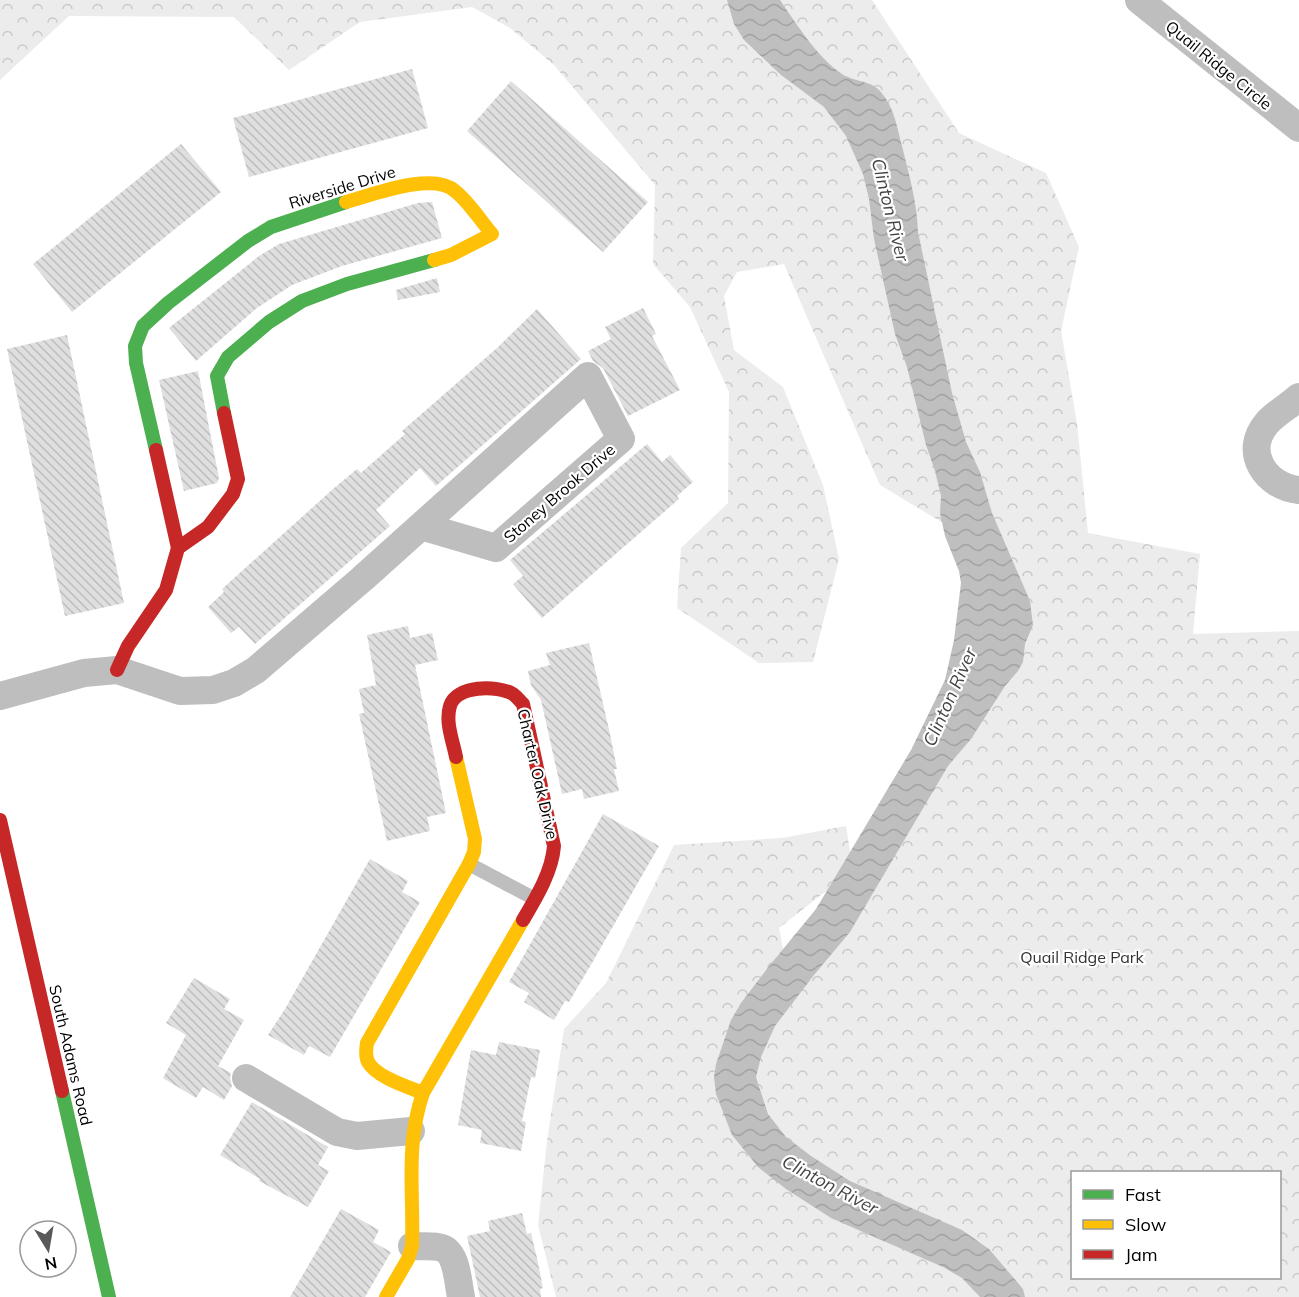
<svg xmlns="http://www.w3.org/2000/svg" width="1299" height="1297" font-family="Mulish,sans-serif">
	<defs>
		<pattern id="forest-crowns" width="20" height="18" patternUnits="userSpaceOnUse" patternTransform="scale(1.5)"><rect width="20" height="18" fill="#ececec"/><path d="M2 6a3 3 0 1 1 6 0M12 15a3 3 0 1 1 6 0" fill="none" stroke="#c9c9c9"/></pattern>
		<pattern id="water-waves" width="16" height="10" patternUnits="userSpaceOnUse" patternTransform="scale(1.5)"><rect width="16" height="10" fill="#bfbfbf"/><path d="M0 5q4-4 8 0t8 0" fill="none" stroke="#a2a2a2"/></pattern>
		<pattern id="building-back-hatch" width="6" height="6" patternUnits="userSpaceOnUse" patternTransform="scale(1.5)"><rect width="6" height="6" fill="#dfdfdf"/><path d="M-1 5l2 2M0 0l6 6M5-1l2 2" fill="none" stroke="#bebebe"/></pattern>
	</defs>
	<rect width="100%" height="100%" fill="#fff"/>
	<path fill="url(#forest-crowns)" fill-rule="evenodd" d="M 0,0 L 872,0 L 959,133 L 1046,173 L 1079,247 L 1061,331 L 1077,423 L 1088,533 L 1200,554 L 1193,634 L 1299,631 L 1299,1297 L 556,1297 L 538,1225 L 547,1141 L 564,1029 L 606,983 L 674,845 L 782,838 L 846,826 L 853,870 L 779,928 L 786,965 L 825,961 L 1001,558 L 880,485 L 784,264 L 737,272 L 724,296 L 734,350 L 783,387 L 823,485 L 839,559 L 813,662 L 759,663 L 677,608 L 681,548 L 728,503 L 729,392 L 690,307 L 653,264 L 655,185 L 554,65 L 510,28 L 472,7 L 360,22 L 289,70 L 234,17 L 69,16 L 0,80 ZM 1072,1172 L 1280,1172 L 1280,1278 L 1072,1278 Z"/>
	<path fill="url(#water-waves)" d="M 727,0 L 780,0 C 798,26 816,56 842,74 C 854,82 870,80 880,91 C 894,106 897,127 902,146 C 909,175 917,202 918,232 L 952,393 L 966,442 L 980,472 L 992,513 L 1030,601 L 1033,625 L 1025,644 L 1023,662 L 1018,671 L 1005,686 L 971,739 L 948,766 L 850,932 L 814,975 L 775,1026 L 761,1057 L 756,1077 L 768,1114 L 786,1137 L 811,1156 L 850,1181 L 962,1230 L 989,1249 L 1023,1289 L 1025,1297 L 980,1297 L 962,1278 L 943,1267 L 831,1218 L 786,1189 L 758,1167 L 732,1135 L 716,1094 L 714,1077 L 716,1064 L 731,1020 L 741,1003 L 770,965 L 816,909 L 911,750 L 945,680 L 954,640 L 961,583 L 959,571 L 945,536 L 940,513 L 941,496 L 935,471 L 926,445 L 907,367 L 895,334 L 874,239 L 869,199 L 863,174 L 846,136 L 824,107 L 781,75 L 744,40 L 734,24 Z"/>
	<g fill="url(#building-back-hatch)">
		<path d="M 412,69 L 428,128 L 249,177 L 233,118 Z"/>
		<path d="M 511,81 L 648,202 L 603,252 L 467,131 Z"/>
		<path d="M 181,144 L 221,192 L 72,312 L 33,264 Z"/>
		<path d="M 432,202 L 442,238 L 342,266 L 292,285 L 257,308 L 196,361 L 169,328 L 259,256 L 279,244 L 418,203 Z"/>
		<path d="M 437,278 L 440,292 L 398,300 L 396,290 Z"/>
		<path d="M 643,308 L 656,334 L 652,336 L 680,390 L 628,416 L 603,368 L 593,361 L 588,351 L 611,339 L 605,327 Z"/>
		<path d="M 537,309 L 581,359 L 436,486 L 420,468 L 376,510 L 390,526 L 255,644 L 239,627 L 231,633 L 208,607 L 224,592 L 222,589 L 333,489 L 357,469 L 361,473 L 405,434 L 402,431 L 497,348 Z"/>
		<path d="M 67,335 L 124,603 L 65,616 L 7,349 Z"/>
		<path d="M 198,371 L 219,478 L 217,483 L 184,491 L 159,380 Z"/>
		<path d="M 647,444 L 662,462 L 670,455 L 693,482 L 677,496 L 679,499 L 542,618 L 513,584 L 523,576 L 510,560 Z"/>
		<path d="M 408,626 L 410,638 L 432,633 L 438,660 L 415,665 L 446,813 L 427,817 L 430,831 L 387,841 L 359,714 L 364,713 L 359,689 L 376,685 L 367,635 Z"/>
		<path d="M 589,643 L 610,734 L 617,769 L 614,769 L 619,791 L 584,799 L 582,789 L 562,794 L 541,700 L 531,685 L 528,671 L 550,665 L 546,653 Z"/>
		<path d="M 603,814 L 659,846 L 592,963 L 569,1002 L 565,1001 L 554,1020 L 524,1002 L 529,993 L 509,982 Z"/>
		<path d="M 370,859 L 408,881 L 402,892 L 420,902 L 330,1057 L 309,1046 L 304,1055 L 268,1035 L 285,1009 Z"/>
		<path d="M 194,978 L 230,999 L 224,1009 L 244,1020 L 218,1066 L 231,1073 L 230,1078 L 232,1086 L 224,1100 L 203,1087 L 196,1098 L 163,1078 L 186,1035 L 166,1023 Z"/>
		<path d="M 499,1042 L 540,1050 L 535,1078 L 531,1077 L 522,1121 L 526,1122 L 521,1151 L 480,1143 L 482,1130 L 458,1125 L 471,1050 L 496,1055 Z"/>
		<path d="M 252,1102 L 328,1147 L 318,1165 L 329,1171 L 308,1207 L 259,1181 L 260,1179 L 220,1155 Z"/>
		<path d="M 341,1209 L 379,1230 L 373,1242 L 391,1252 L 365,1297 L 290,1297 Z"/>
		<path d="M 522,1213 L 527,1234 L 531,1233 L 537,1258 L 543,1288 L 540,1289 L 541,1297 L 480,1297 L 467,1236 L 490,1231 L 488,1221 Z"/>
	</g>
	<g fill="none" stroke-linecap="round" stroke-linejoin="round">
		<path stroke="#bebebe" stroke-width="14" d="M 469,864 L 535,899"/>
		<g stroke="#bebebe" stroke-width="28">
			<path d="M 1139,0 L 1299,128"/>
			<path d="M 1299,397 C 1289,406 1276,413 1267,423 C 1242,452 1266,487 1299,490"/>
			<path d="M 0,696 L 84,673 L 117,670 L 180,691 L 213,690 L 234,683 L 256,670 L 362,579 L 588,376 L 621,439 L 496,548 L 421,526"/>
			<path d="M 246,1078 L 337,1132 L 357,1136 L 411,1131"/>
			<path d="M 412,1246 C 421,1247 433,1245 442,1248 C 457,1253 458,1283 461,1297"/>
		</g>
		<g stroke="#4caf50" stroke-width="14">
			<path d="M 224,413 L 217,376 L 228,357 L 269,322 L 302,301 L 347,284 L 434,260"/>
			<path d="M 156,450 L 136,363 L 135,346 L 143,326 L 168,303 L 248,241 L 271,227 L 346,202"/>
			<path d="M 62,1091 L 109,1297"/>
		</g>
		<g stroke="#ffc107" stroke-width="14">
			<path d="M 346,202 C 372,195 433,171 455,191 C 469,202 480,220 492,234 L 451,255 L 434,260"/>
			<path d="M 423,1093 C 408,1087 376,1077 368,1062 C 365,1056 366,1049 367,1043 L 469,864 L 474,852 L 475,839 L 456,757"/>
			<path d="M 386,1297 L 408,1259 L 412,1246 C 414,1193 405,1145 423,1093 L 523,920"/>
		</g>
		<g stroke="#c62828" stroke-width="14">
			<path d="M 156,450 L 178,548"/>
			<path d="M 117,670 L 128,646 L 166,590 L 178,548 L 208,527 L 233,494 L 238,479 L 224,413"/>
			<path d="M 456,757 C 453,741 445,722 450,706 C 456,685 497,685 513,694 C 517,697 520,701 523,704 L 554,846 C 552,872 536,898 523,920"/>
			<path d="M 0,820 L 62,1091"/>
		</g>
	</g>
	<g text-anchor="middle" stroke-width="4.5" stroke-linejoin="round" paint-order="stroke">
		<g font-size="16" fill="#000" stroke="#fff">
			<text transform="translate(1219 65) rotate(39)" y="6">Quail Ridge Circle</text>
			<text transform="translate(342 187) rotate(-17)" y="6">Riverside Drive</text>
			<text transform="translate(559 493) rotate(-41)" y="6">Stoney Brook Drive</text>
			<text transform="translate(538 774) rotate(77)" y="6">Charter Oak Drive</text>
			<text transform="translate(71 1055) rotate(77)" y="6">South Adams Road</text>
		</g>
		<g font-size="16" fill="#333" stroke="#fff">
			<text x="1082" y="963">Quail Ridge Park</text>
		</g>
		<g font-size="18" font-style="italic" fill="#444" stroke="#fff">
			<text transform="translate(890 210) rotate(76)" y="6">Clinton River</text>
			<text transform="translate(950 697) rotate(-66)" y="6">Clinton River</text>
			<text transform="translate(830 1185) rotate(28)" y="6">Clinton River</text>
		</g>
	</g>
	<rect x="1071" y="1171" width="210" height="108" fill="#ffffff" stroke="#999999" stroke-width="1.5"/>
	<rect x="1083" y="1190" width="30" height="9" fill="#4caf50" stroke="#999999" stroke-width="1.5"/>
	<text x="1125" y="1201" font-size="18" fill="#000000">Fast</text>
	<rect x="1083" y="1220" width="30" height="9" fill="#ffc107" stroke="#999999" stroke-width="1.5"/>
	<text x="1125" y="1231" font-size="18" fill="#000000">Slow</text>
	<rect x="1083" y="1250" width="30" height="9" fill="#c62828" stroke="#999999" stroke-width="1.5"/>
	<text x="1125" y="1261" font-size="18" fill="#000000">Jam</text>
	<g transform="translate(48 1249) rotate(169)"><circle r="28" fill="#ffffff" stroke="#999999" stroke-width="1.5"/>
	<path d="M0-4.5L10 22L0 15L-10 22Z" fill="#595959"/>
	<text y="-9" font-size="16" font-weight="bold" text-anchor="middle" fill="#000000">N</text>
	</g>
</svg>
